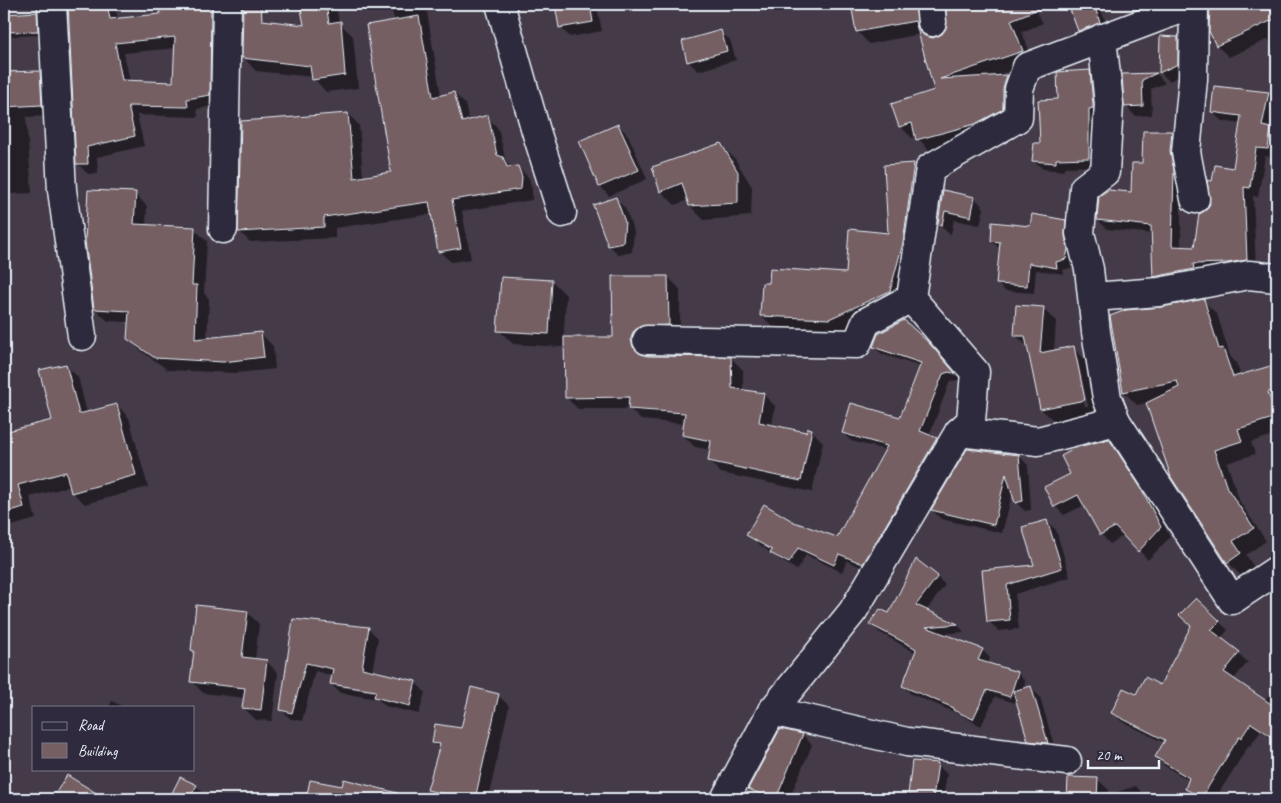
<svg xmlns="http://www.w3.org/2000/svg" width="1281" height="803" font-family="Caveat,sans-serif">
	<rect width="100%" height="100%" fill="#443a48"/>
	<filter id="ink" filterUnits="userSpaceOnUse"><feTurbulence type="fractalNoise" baseFrequency=".02" numOctaves="2"/><feDisplacementMap in="SourceGraphic" scale="10" xChannelSelector="R" yChannelSelector="G"/><feConvolveMatrix kernelMatrix="1 2 1 2 8 2 1 2 1" color-interpolation-filters="sRGB"/></filter>
	<g filter="url(#ink)">
		<g fill="#0007" fill-rule="evenodd">
			<path d="M 68,4 L 112,4 L 115,7 L 118,19 L 162,15 L 160,4 L 222,4 L 219,105 L 197,109 L 198,117 L 137,115 L 144,146 L 97,157 L 98,173 L 88,174 L 78,164 ZM 176,48 L 174,83 L 130,82 L 124,53 Z"/>
			<path d="M 301,4 L 336,4 L 339,23 L 353,36 L 358,88 L 326,92 L 313,77 L 256,71 L 244,58 L 305,26 Z"/>
			<path d="M 390,4 L 444,4 L 444,7 L 427,12 L 441,96 L 454,93 L 465,104 L 469,121 L 487,117 L 498,128 L 506,162 L 512,168 L 518,167 L 529,178 L 532,190 L 532,200 L 462,211 L 471,259 L 451,262 L 439,251 L 432,214 L 335,228 L 335,238 L 250,242 L 239,231 L 348,114 L 359,125 L 363,177 L 392,173 L 395,22 Z"/>
			<path d="M 556,4 L 594,4 L 597,7 L 602,31 L 570,37 L 560,27 Z"/>
			<path d="M 852,4 L 932,4 L 927,11 L 928,38 L 933,39 L 942,36 L 947,29 L 947,4 L 1032,4 L 1043,23 L 1022,32 L 1034,63 L 995,76 L 1007,76 L 1019,88 L 988,136 L 930,151 L 917,137 L 912,138 L 900,126 L 935,90 L 920,34 L 869,44 L 857,31 Z"/>
			<path d="M 1069,4 L 1099,4 L 1109,32 L 1088,40 L 1079,31 Z"/>
			<path d="M 1216,4 L 1277,4 L 1277,94 L 1270,87 L 1275,56 L 1269,39 L 1229,57 L 1217,46 L 1211,31 L 1211,6 Z"/>
			<path d="M 36,14 L 41,18 L 42,35 L 12,36 L 8,32 Z"/>
			<path d="M 720,31 L 730,40 L 736,60 L 698,71 L 689,62 L 683,42 Z"/>
			<path d="M 1177,38 L 1187,48 L 1186,73 L 1169,81 L 1160,72 Z"/>
			<path d="M 1089,71 L 1098,80 L 1098,166 L 1064,167 L 1064,171 L 1043,169 L 1034,161 L 1060,100 Z"/>
			<path d="M 39,72 L 50,83 L 52,116 L 26,117 L 32,193 L 10,194 L 4,190 L 4,74 Z"/>
			<path d="M 1157,74 L 1165,83 L 1151,89 L 1152,115 L 1135,116 L 1126,106 L 1123,75 Z"/>
			<path d="M 1269,93 L 1277,102 L 1272,130 L 1277,135 L 1277,158 L 1265,156 L 1258,197 L 1253,196 L 1256,269 L 1163,285 L 1154,276 L 1153,234 L 1107,229 L 1098,220 L 1132,193 L 1143,165 L 1172,132 L 1181,141 L 1181,248 L 1196,249 L 1206,211 L 1211,204 L 1213,182 L 1234,169 L 1241,124 L 1222,121 L 1212,112 Z"/>
			<path d="M 618,125 L 628,135 L 647,179 L 609,196 L 600,186 Z"/>
			<path d="M 721,145 L 735,159 L 752,187 L 751,216 L 704,220 L 690,206 L 688,200 L 675,205 L 661,191 Z"/>
			<path d="M 914,164 L 927,177 L 903,304 L 842,332 L 774,328 L 761,315 L 771,285 L 847,274 L 890,234 Z"/>
			<path d="M 944,192 L 975,198 L 984,208 L 980,225 L 954,220 L 951,234 L 948,233 L 939,224 Z"/>
			<path d="M 135,194 L 147,206 L 146,226 L 194,229 L 207,241 L 204,293 L 209,299 L 207,339 L 260,333 L 273,346 L 275,369 L 236,373 L 168,370 L 141,351 L 128,338 L 129,322 L 108,321 L 95,309 Z"/>
			<path d="M 615,198 L 625,208 L 634,232 L 632,252 L 619,255 L 609,245 Z"/>
			<path d="M 1065,221 L 1073,228 L 1075,257 L 1073,267 L 1063,270 L 1064,274 L 1036,270 L 1034,293 L 1005,291 L 997,283 L 999,248 L 992,241 L 1031,227 Z"/>
			<path d="M 668,277 L 680,289 L 680,336 L 643,352 L 644,356 L 731,358 L 743,370 L 743,391 L 763,394 L 775,406 L 772,426 L 806,434 L 811,430 L 823,442 L 812,492 L 721,473 L 709,461 L 711,450 L 695,447 L 683,435 L 685,424 L 641,420 L 630,409 L 578,409 L 566,397 Z"/>
			<path d="M 552,281 L 566,295 L 563,347 L 513,344 L 499,330 Z"/>
			<path d="M 1203,301 L 1217,314 L 1230,356 L 1236,363 L 1241,376 L 1277,365 L 1277,434 L 1251,442 L 1255,454 L 1227,463 L 1240,502 L 1266,541 L 1246,555 L 1254,567 L 1241,576 L 1228,562 L 1147,403 L 1137,405 L 1124,392 L 1162,309 Z"/>
			<path d="M 1043,309 L 1056,321 L 1054,352 L 1073,348 L 1086,360 L 1097,413 L 1054,421 L 1041,409 L 1029,348 L 1015,335 ZM 1076,361 L 1078,361 L 1088,406 L 1085,406 Z"/>
			<path d="M 874,347 L 937,352 L 961,380 L 950,381 L 929,436 L 937,439 L 944,446 L 871,571 L 847,561 L 842,572 L 806,555 L 797,570 L 780,560 L 747,535 L 793,523 L 837,539 L 886,450 L 851,441 L 843,433 L 901,419 L 921,367 L 882,354 Z"/>
			<path d="M 65,365 L 78,377 L 87,413 L 117,405 L 129,418 L 148,487 L 85,504 L 72,492 L 71,486 L 30,497 L 36,519 L 8,527 L 4,523 L 4,401 L 12,431 L 53,421 Z"/>
			<path d="M 1109,440 L 1118,450 L 1150,499 L 1170,537 L 1148,560 L 1125,535 L 1110,544 L 1101,534 L 1085,505 L 1064,515 L 1055,506 L 1071,475 Z"/>
			<path d="M 1019,456 L 1028,465 L 1031,510 L 1025,511 L 1016,502 L 1013,491 L 1002,533 L 941,519 L 932,510 Z"/>
			<path d="M 1046,521 L 1056,530 L 1070,577 L 1015,594 L 1019,629 L 998,631 L 989,621 L 984,572 L 1035,566 Z"/>
			<path d="M 937,577 L 945,585 L 926,611 L 958,625 L 964,632 L 941,634 L 982,650 L 990,658 L 988,664 L 1017,673 L 1025,681 L 1023,690 L 1031,688 L 1040,697 L 1056,752 L 1039,750 L 1029,740 L 1019,704 L 995,697 L 981,726 L 959,714 L 911,694 L 903,686 L 916,653 L 879,632 L 871,624 L 889,615 Z"/>
			<path d="M 1277,590 L 1277,601 L 1271,594 Z"/>
			<path d="M 1196,600 L 1228,630 L 1220,639 L 1248,662 L 1233,680 L 1265,701 L 1277,681 L 1277,742 L 1261,731 L 1250,746 L 1249,745 L 1215,799 L 1195,797 L 1186,789 L 1190,781 L 1165,766 L 1156,757 L 1165,743 L 1121,721 L 1112,712 L 1136,696 L 1160,687 L 1192,626 Z"/>
			<path d="M 1277,609 L 1277,621 L 1273,617 Z"/>
			<path d="M 247,612 L 259,624 L 255,660 L 266,661 L 278,673 L 272,721 L 256,720 L 244,708 L 245,698 L 203,693 L 192,681 L 195,653 L 192,650 Z"/>
			<path d="M 294,620 L 368,628 L 378,638 L 372,672 L 416,683 L 425,692 L 419,714 L 385,706 L 378,699 L 340,693 L 331,684 L 333,676 L 315,671 L 302,721 L 291,719 L 281,710 ZM 340,684 L 382,691 L 382,693 L 340,687 Z"/>
			<path d="M 498,695 L 509,706 L 488,799 L 439,799 L 429,789 L 440,749 L 433,743 L 462,730 Z"/>
			<path d="M 112,701 L 123,707 L 109,707 Z"/>
			<path d="M 781,730 L 803,735 L 812,745 L 789,799 L 762,799 L 750,789 Z"/>
			<path d="M 937,765 L 947,774 L 943,799 L 914,799 L 909,794 Z"/>
			<path d="M 1069,778 L 1098,780 L 1109,790 L 1108,795 L 1136,786 L 1147,799 L 1068,799 Z"/>
			<path d="M 181,779 L 196,786 L 204,794 L 201,799 L 171,799 Z"/>
			<path d="M 345,780 L 407,797 L 409,799 L 307,799 L 311,781 L 343,788 Z"/>
		</g>
		<g fill="#755f63" stroke="#e8f1f8" fill-rule="evenodd">
			<path d="M 68,4 L 107,4 L 110,19 L 160,14 L 159,4 L 211,4 L 210,95 L 187,99 L 188,107 L 128,106 L 135,136 L 87,147 L 88,164 L 76,164 ZM 175,37 L 173,82 L 122,80 L 115,43 Z"/>
			<path d="M 243,4 L 261,4 L 262,20 L 304,25 L 300,4 L 326,4 L 329,23 L 341,21 L 345,75 L 312,80 L 310,66 L 242,58 Z"/>
			<path d="M 555,4 L 590,4 L 593,22 L 559,28 Z"/>
			<path d="M 851,4 L 915,4 L 919,31 L 925,36 L 933,38 L 942,34 L 946,28 L 946,4 L 1048,5 L 1011,20 L 1023,51 L 940,79 L 1007,75 L 1003,88 L 1003,109 L 975,124 L 916,140 L 912,123 L 899,127 L 891,104 L 934,90 L 915,21 L 856,32 Z"/>
			<path d="M 1068,4 L 1094,4 L 1100,23 L 1078,31 Z"/>
			<path d="M 1213,4 L 1269,4 L 1275,19 L 1216,46 L 1209,31 L 1210,5 Z"/>
			<path d="M 37,12 L 38,31 L 7,32 L 6,14 Z"/>
			<path d="M 419,16 L 433,97 L 454,92 L 462,122 L 488,115 L 497,155 L 503,157 L 507,167 L 518,166 L 522,177 L 521,189 L 452,200 L 461,248 L 438,252 L 429,202 L 324,217 L 324,227 L 238,232 L 241,121 L 348,113 L 354,178 L 391,172 L 366,25 Z"/>
			<path d="M 721,30 L 727,51 L 687,62 L 682,41 Z"/>
			<path d="M 1160,36 L 1178,37 L 1178,64 L 1159,73 Z"/>
			<path d="M 1090,70 L 1093,104 L 1093,108 L 1089,109 L 1089,158 L 1056,159 L 1056,163 L 1032,161 L 1034,143 L 1040,143 L 1038,100 L 1058,99 L 1057,72 Z"/>
			<path d="M 40,71 L 42,105 L 4,107 L 4,72 Z"/>
			<path d="M 1157,73 L 1142,80 L 1143,106 L 1124,107 L 1122,74 Z"/>
			<path d="M 1214,86 L 1269,92 L 1262,126 L 1271,128 L 1268,149 L 1256,148 L 1250,188 L 1244,187 L 1247,260 L 1227,263 L 1193,264 L 1194,269 L 1153,277 L 1151,226 L 1097,220 L 1099,196 L 1108,190 L 1131,192 L 1132,163 L 1142,163 L 1143,131 L 1172,131 L 1170,151 L 1174,170 L 1172,246 L 1194,247 L 1199,214 L 1206,210 L 1210,204 L 1207,180 L 1212,181 L 1215,165 L 1233,168 L 1241,116 L 1211,112 Z"/>
			<path d="M 618,124 L 639,170 L 599,187 L 579,141 Z"/>
			<path d="M 721,143 L 738,172 L 738,203 L 689,206 L 682,183 L 660,192 L 652,167 Z"/>
			<path d="M 914,163 L 903,243 L 890,291 L 829,319 L 760,316 L 762,283 L 769,283 L 770,268 L 846,273 L 849,229 L 888,233 L 884,165 Z"/>
			<path d="M 88,190 L 136,192 L 134,224 L 195,227 L 192,285 L 197,285 L 195,339 L 261,332 L 264,357 L 223,362 L 155,358 L 127,339 L 129,311 L 94,309 L 85,241 Z"/>
			<path d="M 943,190 L 975,197 L 971,217 L 945,211 L 942,225 L 938,224 Z"/>
			<path d="M 616,197 L 625,222 L 623,243 L 608,246 L 593,205 Z"/>
			<path d="M 1032,214 L 1066,220 L 1065,236 L 1068,249 L 1066,259 L 1056,262 L 1057,268 L 1029,263 L 1027,286 L 996,284 L 1000,242 L 991,241 L 992,222 L 1030,226 Z"/>
			<path d="M 612,276 L 668,276 L 669,325 L 639,327 L 633,332 L 631,339 L 633,347 L 639,353 L 647,356 L 731,357 L 732,388 L 764,393 L 759,422 L 806,432 L 808,428 L 812,429 L 801,481 L 708,461 L 711,441 L 682,435 L 685,413 L 628,409 L 629,397 L 565,398 L 564,337 L 613,337 Z"/>
			<path d="M 501,277 L 552,280 L 549,334 L 497,331 Z"/>
			<path d="M 1204,299 L 1219,349 L 1223,348 L 1233,377 L 1277,364 L 1277,391 L 1268,392 L 1276,417 L 1238,429 L 1242,441 L 1214,450 L 1227,488 L 1254,528 L 1233,541 L 1241,553 L 1227,563 L 1171,477 L 1146,403 L 1179,387 L 1177,381 L 1123,392 L 1110,316 L 1126,310 L 1162,307 Z"/>
			<path d="M 1016,305 L 1044,307 L 1040,353 L 1074,346 L 1085,400 L 1040,409 L 1025,336 L 1014,336 Z"/>
			<path d="M 904,320 L 929,343 L 956,374 L 949,372 L 943,374 L 920,431 L 937,438 L 863,564 L 839,554 L 834,565 L 798,548 L 789,563 L 770,553 L 772,550 L 746,535 L 764,504 L 794,522 L 837,537 L 887,446 L 842,433 L 851,403 L 900,417 L 921,363 L 873,347 L 878,334 Z"/>
			<path d="M 66,364 L 79,414 L 117,404 L 136,475 L 71,493 L 66,472 L 18,485 L 24,507 L 4,513 L 4,432 L 52,420 L 39,370 Z"/>
			<path d="M 1109,439 L 1141,488 L 1161,527 L 1138,552 L 1115,527 L 1100,535 L 1078,495 L 1054,507 L 1044,487 L 1070,474 L 1061,456 L 1078,447 Z"/>
			<path d="M 967,449 L 1019,455 L 1023,501 L 1015,503 L 1006,474 L 994,525 L 931,510 Z"/>
			<path d="M 1047,520 L 1062,568 L 1007,585 L 1010,620 L 987,622 L 982,570 L 1034,565 L 1022,527 Z"/>
			<path d="M 916,559 L 938,576 L 916,605 L 958,624 L 926,627 L 983,649 L 978,660 L 1018,672 L 1010,697 L 987,690 L 973,719 L 953,710 L 954,708 L 902,686 L 916,650 L 915,648 L 869,624 L 880,609 L 889,613 Z"/>
			<path d="M 1196,598 L 1220,621 L 1211,630 L 1240,652 L 1224,672 L 1277,708 L 1277,740 L 1251,723 L 1241,738 L 1239,737 L 1202,797 L 1185,789 L 1189,778 L 1155,757 L 1165,740 L 1111,713 L 1123,688 L 1136,694 L 1145,677 L 1160,685 L 1191,626 L 1179,615 Z"/>
			<path d="M 196,605 L 248,611 L 242,657 L 267,660 L 261,710 L 242,708 L 245,688 L 190,682 L 194,651 L 191,650 Z"/>
			<path d="M 293,619 L 369,627 L 362,668 L 416,681 L 410,706 L 374,697 L 376,691 L 330,684 L 333,669 L 306,663 L 292,713 L 280,710 Z"/>
			<path d="M 1031,686 L 1048,743 L 1028,741 L 1013,691 Z"/>
			<path d="M 471,687 L 499,694 L 475,799 L 452,799 L 453,796 L 427,790 L 440,744 L 432,743 L 435,724 L 461,728 Z"/>
			<path d="M 780,729 L 803,734 L 776,799 L 773,799 L 748,789 Z"/>
			<path d="M 912,761 L 938,763 L 933,798 L 908,795 Z"/>
			<path d="M 67,775 L 106,799 L 52,799 Z"/>
			<path d="M 180,777 L 197,785 L 189,799 L 169,799 Z"/>
			<path d="M 1068,777 L 1098,778 L 1097,799 L 1067,799 Z"/>
			<path d="M 344,779 L 397,793 L 397,799 L 306,799 L 310,780 L 342,786 Z"/>
		</g>
		<g fill="none" stroke-linecap="round" stroke-linejoin="round">
			<defs>
				<g id="minor">
					<path d="M 52,4 L 62,190 L 82,336"/>
					<path d="M 500,4 L 536,131 L 562,213"/>
					<path d="M 930,4 L 932,22"/>
					<path d="M 1194,4 L 1193,79 L 1186,152 L 1195,199"/>
					<path d="M 1102,38 L 1109,104 L 1105,172 L 1084,188 L 1080,233 L 1089,269 L 1096,332 L 1107,398 L 1116,421 L 1232,600 L 1277,570"/>
					<path d="M 223,229 L 227,4"/>
					<path d="M 1093,297 L 1159,292 L 1249,275 L 1277,278"/>
					<path d="M 647,340 L 857,344 L 866,322 L 911,298"/>
					<path d="M 959,432 L 1038,441 L 1116,421"/>
					<path d="M 772,711 L 907,742 L 1067,761"/>
					<path d="M 725,799 L 772,711 L 853,611 L 959,432 L 971,421 L 975,372 L 911,298 L 930,168 L 1018,118 L 1019,89 L 1027,67 L 1194,4"/>
				</g>
			</defs>
			<use href="#minor" stroke="#e8f1f8" stroke-width="31"/>
			<use href="#minor" stroke="#2f2a3d" stroke-width="28"/>
		</g>
	</g>
	<rect width="1281" height="803" fill="none" stroke="#2f2a3d" stroke-width="20"/>
	<rect x="10" y="10" width="1261" height="783" fill="none" stroke="#e8f1f8" stroke-width="2" filter="url(#ink)"/>
	<rect x="32" y="706" width="162" height="65" fill="#2f2a3d" stroke="#797a88"/>
	<rect x="42" y="722" width="25" height="8" fill="#2f2a3d" stroke="#797a88"/>
	<text x="78" y="730" font-size="15" fill="#e8f1f8">Road</text>
	<rect x="42" y="743" width="25" height="15" fill="#755f63" stroke="#797a88"/>
	<text x="78" y="756" font-size="15" fill="#e8f1f8">Building</text>
	<path d="M1088 760v8h71v-8" fill="none" stroke="#e8f1f8" stroke-width="2.5"/>
	<text x="1096" y="760" font-size="15" fill="#e8f1f8" stroke="#2f2a3d" stroke-width="4" paint-order="stroke">20 m</text>
</svg>
